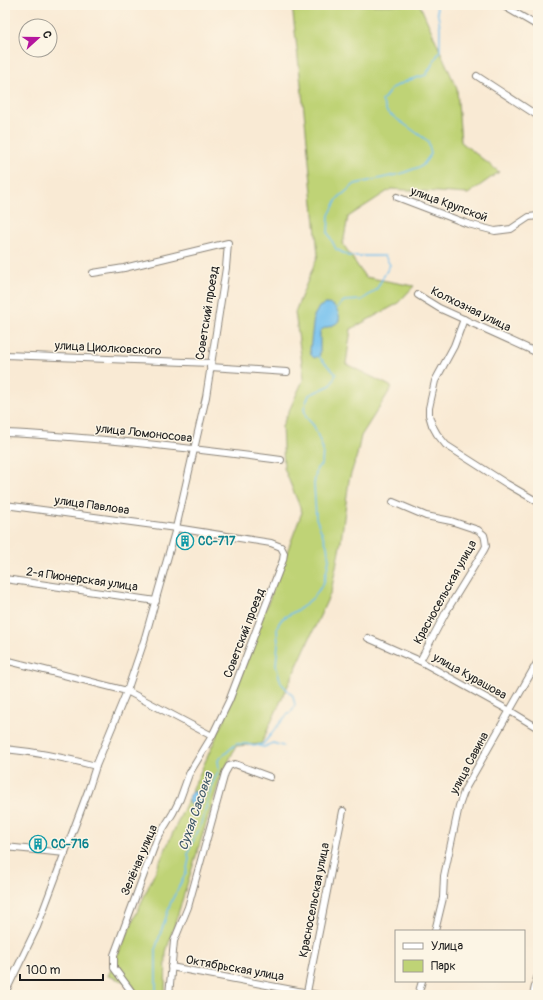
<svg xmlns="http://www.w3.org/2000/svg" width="543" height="1000" font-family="Pangolin,sans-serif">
	<rect width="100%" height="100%" fill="#fcf5e5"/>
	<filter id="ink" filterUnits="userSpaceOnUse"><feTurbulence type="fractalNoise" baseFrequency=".025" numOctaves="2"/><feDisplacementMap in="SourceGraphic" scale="8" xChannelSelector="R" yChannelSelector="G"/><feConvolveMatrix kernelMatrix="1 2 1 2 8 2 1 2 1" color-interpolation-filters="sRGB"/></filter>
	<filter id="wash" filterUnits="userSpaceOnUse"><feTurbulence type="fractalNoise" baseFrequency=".012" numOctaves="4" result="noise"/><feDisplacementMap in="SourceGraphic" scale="16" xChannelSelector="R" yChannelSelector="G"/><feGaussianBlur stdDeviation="0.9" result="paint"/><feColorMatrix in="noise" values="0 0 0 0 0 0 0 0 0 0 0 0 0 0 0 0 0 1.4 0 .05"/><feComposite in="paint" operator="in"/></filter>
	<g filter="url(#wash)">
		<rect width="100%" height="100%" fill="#f9ead4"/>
		<path fill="#bfd376" stroke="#6e7849" d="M 292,5 L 420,5 L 457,89 L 461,142 L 499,172 L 468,194 L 391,189 L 348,217 L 343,244 L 365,277 L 414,286 L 397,304 L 351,329 L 346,364 L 392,387 L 361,436 L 357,455 L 349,480 L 341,541 L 331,592 L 261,744 L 236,746 L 220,779 L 166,952 L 165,995 L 137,995 L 132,984 L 108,976 L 224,720 L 302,512 L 284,468 L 282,426 L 304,378 L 295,312 L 318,255 L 305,120 Z"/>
		<g fill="#75c1ef" stroke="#486e86">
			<path d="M 325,304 C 330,304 334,305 337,310 C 346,327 328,324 320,331 L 320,354 L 319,356 L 314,358 L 311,355 L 310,350 L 314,316 L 319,307 Z"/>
			<path d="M 193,791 L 203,795 L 201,803 L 198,807 L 189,804 L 188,801 L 190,794 Z"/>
		</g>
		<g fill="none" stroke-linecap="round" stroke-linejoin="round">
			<g stroke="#75c1ef" stroke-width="1.5">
				<path d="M 335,310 L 344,301 L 362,300 L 376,290 L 390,265 L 385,256 L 349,256 L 336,249 L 328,233 L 329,215 L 338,198 L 355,184 L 400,174 L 422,166 L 431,154 L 428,141 L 387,112 L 382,101 L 392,88 L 409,80 L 426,75 L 440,51 L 440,26 L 436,5"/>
				<path d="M 259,746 L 264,747 L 273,743 L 283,746"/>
				<path d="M 156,995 L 156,947 L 171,902 L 186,873 L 189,859 L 188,854 L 189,849 L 202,823 L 212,784 L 219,770 L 218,760 L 236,744 L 247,744 L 254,746 L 263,744 L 285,717 L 293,710 L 295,705 L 293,696 L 281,683 L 276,665 L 278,644 L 277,629 L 279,623 L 283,618 L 301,608 L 315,596 L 324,582 L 329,560 L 327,546 L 316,518 L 314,484 L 317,468 L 322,464 L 323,449 L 314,426 L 306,417 L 304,408 L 309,395 L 331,385 L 336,374 L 317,355"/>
			</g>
		</g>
	</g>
	<g filter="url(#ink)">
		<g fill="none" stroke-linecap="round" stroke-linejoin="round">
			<defs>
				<g id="minor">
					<path d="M 502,5 L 538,26"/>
					<path d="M 477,76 L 538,116"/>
					<path d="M 397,197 L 468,224 L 495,231 L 511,229 L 529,217 L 538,216"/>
					<path d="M 418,295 L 439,308 L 538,353"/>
					<path d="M 464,319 L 454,346 L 435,381 L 429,408 L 429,415 L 432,425 L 437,434 L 446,445 L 507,484 L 538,502"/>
					<path d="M 5,355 L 211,363"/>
					<path d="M 210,367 L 287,372"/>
					<path d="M 5,433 C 98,437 190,448 281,460"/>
					<path d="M 393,502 L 426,516 L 451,521 L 478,530 L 484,535 L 485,539 L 486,546 L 484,550 L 446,612 L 420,661"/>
					<path d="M 5,505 L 176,528 L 271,543 L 281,547 L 284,553 L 283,560 L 229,701 L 212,736 L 189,774 L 180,799 L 173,813 L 157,839 L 114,955 L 114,968 L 134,995"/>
					<path d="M 5,579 L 156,601"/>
					<path d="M 368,638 L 420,661 L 510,711 L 538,728"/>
					<path d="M 5,660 L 127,691 L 212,736"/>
					<path d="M 5,749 C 36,752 66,758 96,766"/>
					<path d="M 5,847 L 65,853"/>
					<path d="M 435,931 L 443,898 L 444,876 L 459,806 L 465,789 L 538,661"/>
					<path d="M 171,967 L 319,995"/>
					<path d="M 307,992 L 343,811"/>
					<path d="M 5,993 L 37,927 L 88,791 L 96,766 L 127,691 L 144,641 L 176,528 L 206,397 L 226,268 L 228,243 L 124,268 L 93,273"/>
					<path d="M 169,995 L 174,941 L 188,907 L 225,773 L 229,766 L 235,764 L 270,777"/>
					<path d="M 418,995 L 422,981"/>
				</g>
				<path id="tertiary" d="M 534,995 L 538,978"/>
			</defs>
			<use href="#minor" stroke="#8a8378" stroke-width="8"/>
			<use href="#tertiary" stroke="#8a8378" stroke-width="10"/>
			<use href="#minor" stroke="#fff" stroke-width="6"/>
			<use href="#tertiary" stroke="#fff" stroke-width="8"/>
		</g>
	</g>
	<defs>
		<symbol id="building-ring" viewBox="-11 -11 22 22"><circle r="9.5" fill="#fcf5e5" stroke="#0f9aa8" stroke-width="1.5"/><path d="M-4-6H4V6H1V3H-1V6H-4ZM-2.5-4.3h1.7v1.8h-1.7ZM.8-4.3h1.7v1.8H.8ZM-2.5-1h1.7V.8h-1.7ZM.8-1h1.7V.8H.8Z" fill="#0f9aa8"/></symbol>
	</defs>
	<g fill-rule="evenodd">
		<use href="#building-ring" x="175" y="531" width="20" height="20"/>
		<use href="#building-ring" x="28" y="834" width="20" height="20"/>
	</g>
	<g text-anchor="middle" stroke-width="3" stroke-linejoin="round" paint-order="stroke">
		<g font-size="12" fill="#1c1c1c" stroke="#fcf5e5">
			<text transform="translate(449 204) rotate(20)" y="4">улица Крупской</text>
			<text transform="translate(471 309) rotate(26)" y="4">Колхозная улица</text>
			<text transform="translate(207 313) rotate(-81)" y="4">Советский проезд</text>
			<text transform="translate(108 348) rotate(3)" y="4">улица Циолковского</text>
			<text transform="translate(144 433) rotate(6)" y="4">улица Ломоносова</text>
			<text transform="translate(92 505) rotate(8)" y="4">улица Павлова</text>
			<text transform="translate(82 579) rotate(8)" y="4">2-я Пионерская улица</text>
			<text transform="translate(445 592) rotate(-61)" y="4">Красносельская улица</text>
			<text transform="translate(244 633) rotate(-69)" y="4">Советский проезд</text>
			<text transform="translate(470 676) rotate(29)" y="4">улица Курашова</text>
			<text transform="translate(469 763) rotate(-62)" y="4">улица Савина</text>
			<text transform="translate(139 860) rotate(-67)" y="4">Зелёная улица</text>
			<text transform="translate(314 900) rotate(-79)" y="4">Красносельская улица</text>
			<text transform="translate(235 968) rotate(10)" y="4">Октябрьская улица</text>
		</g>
		<g font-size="12" font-weight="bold" fill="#0d838f" stroke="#fcf5e5" text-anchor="start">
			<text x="198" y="545">СС-717</text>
			<text x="51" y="848">СС-716</text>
		</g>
		<g font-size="13" font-style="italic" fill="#3b5666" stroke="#fcf5e5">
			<text transform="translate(195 811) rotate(-71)" y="5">Сухая Сасовка</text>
		</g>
	</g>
	<rect width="543" height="1000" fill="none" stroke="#fcf5e5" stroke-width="20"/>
	<rect x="395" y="930" width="130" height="52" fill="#fcf5e5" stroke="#a29e95"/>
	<rect x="403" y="943" width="20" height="6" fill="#ffffff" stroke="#a29e95"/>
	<text x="431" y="950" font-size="12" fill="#1c1c1c">Улица</text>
	<rect x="403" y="960" width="20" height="12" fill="#bfd376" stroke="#a29e95"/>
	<text x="431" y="970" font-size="12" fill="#1c1c1c">Парк</text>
	<g transform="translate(38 38) rotate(69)"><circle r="19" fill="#fcf5e5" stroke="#a29e95"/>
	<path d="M0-3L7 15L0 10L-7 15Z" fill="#b5179e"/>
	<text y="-6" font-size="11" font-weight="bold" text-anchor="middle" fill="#1c1c1c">С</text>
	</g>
	<path d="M20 974v6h83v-6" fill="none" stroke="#1c1c1c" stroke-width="2"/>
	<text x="26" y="974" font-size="12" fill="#1c1c1c" stroke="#fcf5e5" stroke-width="3" paint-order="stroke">100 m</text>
</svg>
